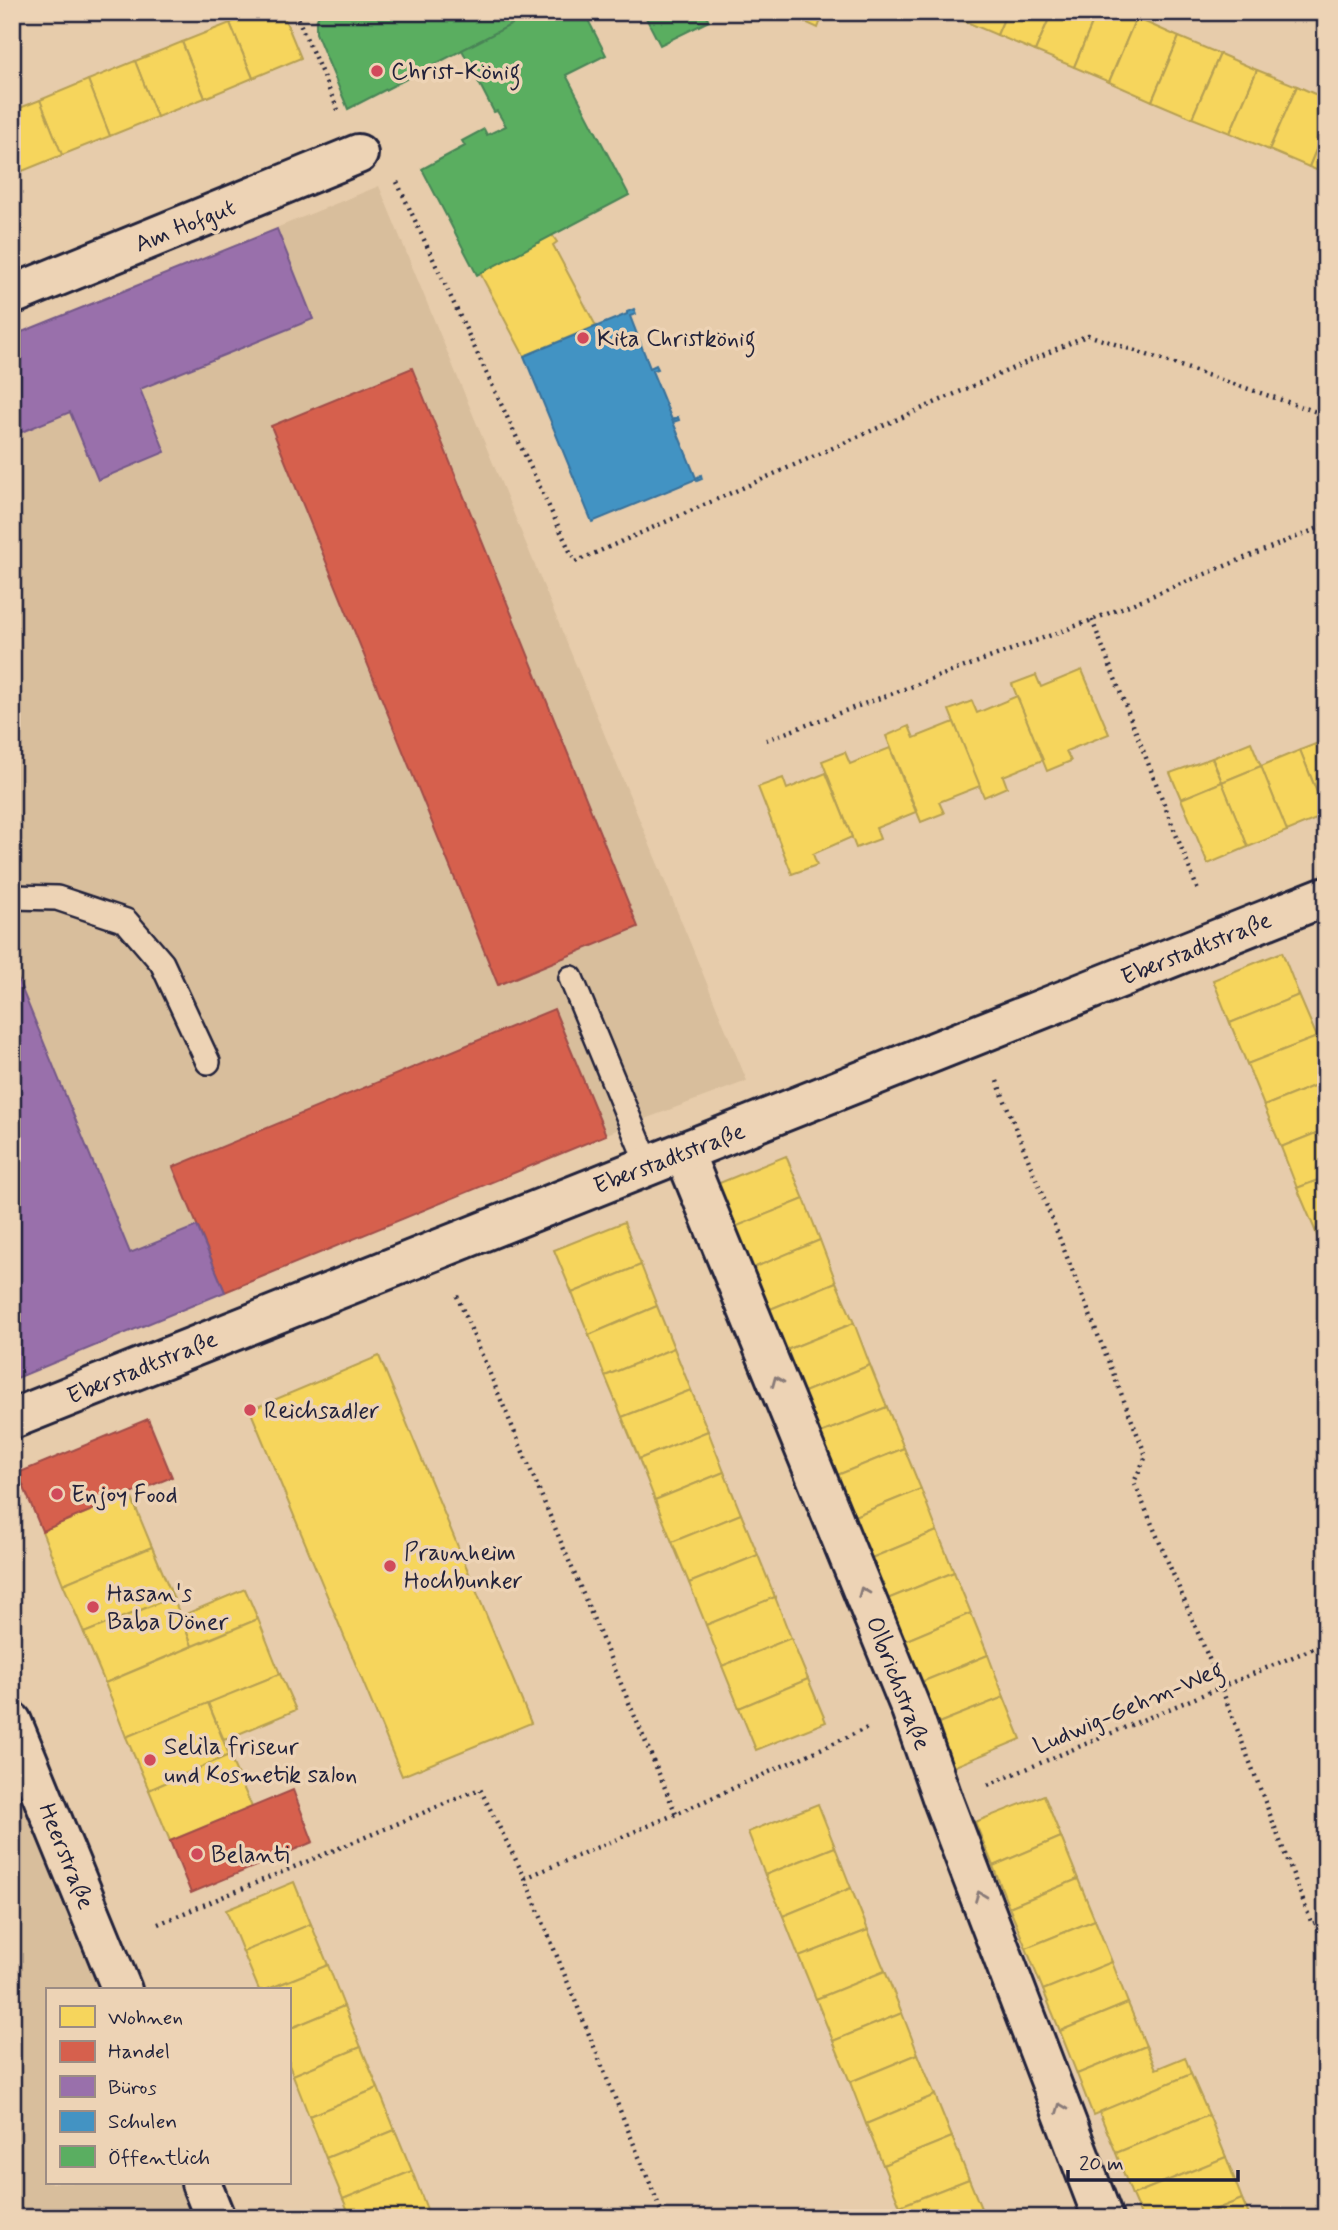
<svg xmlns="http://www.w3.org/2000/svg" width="1338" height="2230" font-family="Mynerve,sans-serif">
	<rect width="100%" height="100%" fill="#e7ccab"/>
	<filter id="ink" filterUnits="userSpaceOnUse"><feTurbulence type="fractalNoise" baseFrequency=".0143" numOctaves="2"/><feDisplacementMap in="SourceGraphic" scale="14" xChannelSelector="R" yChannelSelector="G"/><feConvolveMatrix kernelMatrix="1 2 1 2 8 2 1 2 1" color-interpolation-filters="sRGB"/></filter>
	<g filter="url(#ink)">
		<g fill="#d8be9c">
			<path d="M 379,186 L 747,1081 L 631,1124 L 17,1378 L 12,1367 L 12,336 Z"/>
			<path d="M 12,1713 L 128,1990 L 47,1990 L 47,2183 L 208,2183 L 223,2218 L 12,2218 Z"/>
		</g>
		<g fill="#f6d55c" stroke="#b69f52" stroke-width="2">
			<path d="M 255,12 L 282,12 L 301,58 L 253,78 L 230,23 Z"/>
			<path d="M 796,12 L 824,12 L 818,28 L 794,17 Z"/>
			<path d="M 959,12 L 1007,12 L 997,35 L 957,18 Z"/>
			<path d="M 1007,12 L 1052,12 L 1035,51 L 997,35 Z"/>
			<path d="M 1052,12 L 1097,12 L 1074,67 L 1035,51 Z"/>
			<path d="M 1097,12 L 1121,12 L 1136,18 L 1109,82 L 1074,67 Z"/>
			<path d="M 1136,18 L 1179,37 L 1152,101 L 1109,82 Z"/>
			<path d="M 230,23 L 253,78 L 205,98 L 182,42 Z"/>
			<path d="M 1179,37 L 1220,54 L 1192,118 L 1152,101 Z"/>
			<path d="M 182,42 L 205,98 L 157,117 L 135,61 Z"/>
			<path d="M 1220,54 L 1257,70 L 1230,133 L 1192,118 Z"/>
			<path d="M 135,61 L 157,117 L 110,136 L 88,80 Z"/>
			<path d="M 1257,70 L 1297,86 L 1269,150 L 1230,133 Z"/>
			<path d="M 88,80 L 110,136 L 62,155 L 40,100 Z"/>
			<path d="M 1297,86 L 1326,99 L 1326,126 L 1309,167 L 1269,150 Z"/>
			<path d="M 40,100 L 62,155 L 15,174 L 12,168 L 12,111 Z"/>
			<path d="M 1326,126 L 1326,174 L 1309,167 Z"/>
			<path d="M 552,235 L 557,242 L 553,245 L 596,326 L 524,356 L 480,273 Z"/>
			<path d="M 1082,670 L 1109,734 L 1066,751 L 1071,761 L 1047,771 L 1012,684 L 1036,675 L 1041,687 Z"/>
			<path d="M 1017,696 L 1043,760 L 1003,776 L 1007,787 L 984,797 L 949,710 L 972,701 L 977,713 Z"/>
			<path d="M 954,722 L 980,786 L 939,802 L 944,813 L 921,822 L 886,736 L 909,726 L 914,738 Z"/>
			<path d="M 1326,740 L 1326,814 L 1300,750 Z"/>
			<path d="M 1251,742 L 1261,766 L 1222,782 L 1212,758 Z"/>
			<path d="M 890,748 L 916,812 L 876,828 L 880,839 L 856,848 L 822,761 L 845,752 L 850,764 Z"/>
			<path d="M 1300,750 L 1326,815 L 1287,831 L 1261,766 Z"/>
			<path d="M 1212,758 L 1222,782 L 1181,799 L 1170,773 Z"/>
			<path d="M 1261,766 L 1287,831 L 1248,847 L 1222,782 Z"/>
			<path d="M 826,773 L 852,837 L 813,854 L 817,865 L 792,874 L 758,787 L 783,778 L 787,789 Z"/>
			<path d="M 1222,782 L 1248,847 L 1208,864 L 1181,799 Z"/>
			<path d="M 1282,952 L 1299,995 L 1230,1023 L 1213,980 Z"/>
			<path d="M 1299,995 L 1317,1037 L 1247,1064 L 1230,1023 Z"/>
			<path d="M 1317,1037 L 1326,1059 L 1326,1081 L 1264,1106 L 1247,1064 Z"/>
			<path d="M 1326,1081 L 1326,1129 L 1281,1147 L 1264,1106 Z"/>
			<path d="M 1326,1129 L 1326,1177 L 1297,1188 L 1281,1147 Z"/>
			<path d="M 786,1156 L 804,1199 L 735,1227 L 717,1184 Z"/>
			<path d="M 1326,1177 L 1326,1226 L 1315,1230 L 1297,1188 Z"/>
			<path d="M 804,1199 L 820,1240 L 751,1269 L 735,1227 Z"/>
			<path d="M 624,1222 L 641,1265 L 572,1293 L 554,1250 Z"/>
			<path d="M 1326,1226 L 1326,1259 L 1315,1230 Z"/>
			<path d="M 820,1240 L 836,1282 L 768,1310 L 751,1269 Z"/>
			<path d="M 641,1265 L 657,1306 L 589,1335 L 572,1293 Z"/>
			<path d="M 836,1282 L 854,1323 L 784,1351 L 768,1310 Z"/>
			<path d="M 657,1306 L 674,1348 L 605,1376 L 589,1335 Z"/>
			<path d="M 854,1323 L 870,1365 L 802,1393 L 784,1351 Z"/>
			<path d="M 674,1348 L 691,1390 L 622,1417 L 605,1376 Z"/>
			<path d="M 379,1356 L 531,1723 L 402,1776 L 250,1410 Z"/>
			<path d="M 870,1365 L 887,1407 L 818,1434 L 802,1393 Z"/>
			<path d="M 691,1390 L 708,1431 L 639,1459 L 622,1417 Z"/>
			<path d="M 887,1407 L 904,1448 L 835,1476 L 818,1434 Z"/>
			<path d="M 708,1431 L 724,1472 L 655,1500 L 639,1459 Z"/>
			<path d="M 904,1448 L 921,1489 L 852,1517 L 835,1476 Z"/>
			<path d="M 724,1472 L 741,1514 L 672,1542 L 655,1500 Z"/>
			<path d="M 921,1489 L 937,1531 L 869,1559 L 852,1517 Z"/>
			<path d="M 130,1494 L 152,1547 L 63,1584 L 42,1531 Z"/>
			<path d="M 741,1514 L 758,1555 L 689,1583 L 672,1542 Z"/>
			<path d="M 937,1531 L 954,1572 L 885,1600 L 869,1559 Z"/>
			<path d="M 152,1547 L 173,1597 L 84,1633 L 63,1584 Z"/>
			<path d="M 758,1555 L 775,1597 L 706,1625 L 689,1583 Z"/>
			<path d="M 954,1572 L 971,1613 L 902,1642 L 885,1600 Z"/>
			<path d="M 245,1589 L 258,1619 L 192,1646 L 181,1616 Z"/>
			<path d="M 173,1597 L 192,1646 L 105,1683 L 84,1633 Z"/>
			<path d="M 775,1597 L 791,1638 L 722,1666 L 706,1625 Z"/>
			<path d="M 971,1613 L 988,1655 L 919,1683 L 902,1642 Z"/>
			<path d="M 258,1619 L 280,1674 L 126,1737 L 105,1683 Z"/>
			<path d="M 791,1638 L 808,1679 L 739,1708 L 722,1666 Z"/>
			<path d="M 988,1655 L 1004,1697 L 936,1724 L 919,1683 Z"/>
			<path d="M 280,1674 L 296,1710 L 224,1740 L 208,1703 Z"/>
			<path d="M 808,1679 L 826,1722 L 756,1750 L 739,1708 Z"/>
			<path d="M 1004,1697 L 1021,1739 L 953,1767 L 936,1724 Z"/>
			<path d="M 208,1703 L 229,1755 L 149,1790 L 126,1737 Z"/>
			<path d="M 229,1755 L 252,1807 L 170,1841 L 149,1790 Z"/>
			<path d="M 1044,1795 L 1061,1837 L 993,1866 L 975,1822 Z"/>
			<path d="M 818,1804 L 835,1847 L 765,1875 L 748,1832 Z"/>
			<path d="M 1061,1837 L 1078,1879 L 1009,1907 L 993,1866 Z"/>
			<path d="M 835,1847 L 851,1888 L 783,1916 L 765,1875 Z"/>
			<path d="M 1078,1879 L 1095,1920 L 1026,1948 L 1009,1907 Z"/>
			<path d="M 294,1882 L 311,1924 L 243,1952 L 226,1910 Z"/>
			<path d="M 851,1888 L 868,1930 L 799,1957 L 783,1916 Z"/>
			<path d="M 1095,1920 L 1112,1962 L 1043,1990 L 1026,1948 Z"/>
			<path d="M 311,1924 L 328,1965 L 266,1990 L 259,1990 L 243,1952 Z"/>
			<path d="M 868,1930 L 885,1971 L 816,1999 L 799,1957 Z"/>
			<path d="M 1112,1962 L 1128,2003 L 1060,2031 L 1043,1990 Z"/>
			<path d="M 328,1965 L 344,2006 L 289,2029 L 289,1990 L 266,1990 Z"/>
			<path d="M 885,1971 L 902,2013 L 833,2041 L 816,1999 Z"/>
			<path d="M 1128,2003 L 1146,2046 L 1077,2074 L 1060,2031 Z"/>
			<path d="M 344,2006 L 361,2047 L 293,2075 L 289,2065 L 289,2029 Z"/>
			<path d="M 902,2013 L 918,2054 L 850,2082 L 833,2041 Z"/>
			<path d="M 1146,2046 L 1156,2069 L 1185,2057 L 1191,2074 L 1093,2115 L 1077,2074 Z"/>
			<path d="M 361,2047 L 378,2088 L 309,2116 L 293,2075 Z"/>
			<path d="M 918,2054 L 935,2095 L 866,2124 L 850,2082 Z"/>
			<path d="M 1191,2074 L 1209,2115 L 1116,2153 L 1099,2112 Z"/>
			<path d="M 378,2088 L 395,2130 L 326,2158 L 309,2116 Z"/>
			<path d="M 935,2095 L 952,2137 L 883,2165 L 866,2124 Z"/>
			<path d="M 1209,2115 L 1226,2157 L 1132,2195 L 1116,2153 Z"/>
			<path d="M 395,2130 L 412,2171 L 343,2199 L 326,2158 Z"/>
			<path d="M 952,2137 L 969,2179 L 900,2206 L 883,2165 Z"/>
			<path d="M 1226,2157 L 1242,2199 L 1195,2218 L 1142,2218 L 1132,2195 Z"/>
			<path d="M 412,2171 L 428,2212 L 413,2218 L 351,2218 L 343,2199 Z"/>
			<path d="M 969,2179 L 985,2218 L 904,2218 L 900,2206 Z"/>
			<path d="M 1242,2199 L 1249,2215 L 1243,2218 L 1195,2218 Z"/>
		</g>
		<g fill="#d6604d" stroke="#a04d48" stroke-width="2">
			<path d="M 412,368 L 638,927 L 498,985 L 271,426 Z"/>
			<path d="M 554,1009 L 606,1135 L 225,1292 L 173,1167 Z"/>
			<path d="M 148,1419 L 172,1477 L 42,1531 L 18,1473 Z"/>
			<path d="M 293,1790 L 313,1842 L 191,1893 L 170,1841 Z"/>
			<path d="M 12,2198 L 21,2218 L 12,2218 Z"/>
		</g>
		<g fill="#9970ab" stroke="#755989" stroke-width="2">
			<path d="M 277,229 L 313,319 L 140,389 L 165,452 L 98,480 L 70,412 L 12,436 L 12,336 Z"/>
			<path d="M 12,965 L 130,1253 L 197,1226 L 225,1292 L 17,1378 L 12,1367 Z"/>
		</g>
		<path fill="#4393c3" stroke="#39719a" stroke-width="2" d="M 634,309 L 636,314 L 630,316 L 650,368 L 656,365 L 658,369 L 652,371 L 672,420 L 678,417 L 679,420 L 673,422 L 696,478 L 701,475 L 702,479 L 697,481 L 696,479 L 592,522 L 524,356 L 627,314 L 627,312 Z"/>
		<g fill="#5aae61" stroke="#498456" stroke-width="2">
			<path d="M 320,12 L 536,12 L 348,109 L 316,33 L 316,22 Z"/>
			<path d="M 536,12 L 589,12 L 585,14 L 606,55 L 566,75 L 629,195 L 477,275 L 422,169 L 465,146 L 462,141 L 484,129 L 487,135 L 506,126 L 497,111 L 494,112 L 462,50 Z"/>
			<path d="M 643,12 L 705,12 L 709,21 L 660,45 Z"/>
		</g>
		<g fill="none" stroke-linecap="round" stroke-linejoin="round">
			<defs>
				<g id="lane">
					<path d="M 12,897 L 57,898 L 126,921 L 162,963 L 208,1062"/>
					<path d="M 571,978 L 649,1167"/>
				</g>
				<g id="street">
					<path d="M 12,295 L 358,154"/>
					<path d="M 684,1153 L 911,1709 L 944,1803 L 1103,2218"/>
					<path d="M 12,1419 L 1326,896"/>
				</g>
				<g id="secondary">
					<path d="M 12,1722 L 122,1990"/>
					<path d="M 201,2183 L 215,2218"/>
				</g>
			</defs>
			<use href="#lane" stroke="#22223b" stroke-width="28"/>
			<use href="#street" stroke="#22223b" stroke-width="44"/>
			<use href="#secondary" stroke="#22223b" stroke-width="44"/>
			<g stroke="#22223b" stroke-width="4.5" stroke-dasharray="2 5" stroke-linecap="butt">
				<path d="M 295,12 L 338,110"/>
				<path d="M 397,182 L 575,562 L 1088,335 L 1326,415"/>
				<path d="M 1092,620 L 1199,893"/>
				<path d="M 766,740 L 1092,620 L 1326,525"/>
				<path d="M 997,1081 L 1146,1456 L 1134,1482 L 1221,1687 L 1312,1924 L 1326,1918"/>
				<path d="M 457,1296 L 676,1814"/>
				<path d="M 988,1785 L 1326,1643"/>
				<path d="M 525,1878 L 676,1814 L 867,1728"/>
				<path d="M 158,1924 L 480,1789 L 525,1878 L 664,2218"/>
			</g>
			<use href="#lane" stroke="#edd3b5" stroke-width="23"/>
			<use href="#street" stroke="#edd3b5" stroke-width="38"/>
			<use href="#secondary" stroke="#edd3b5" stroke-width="38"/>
		</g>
		<defs><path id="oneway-chevron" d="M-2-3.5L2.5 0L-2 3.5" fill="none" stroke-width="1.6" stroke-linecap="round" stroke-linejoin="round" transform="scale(1.75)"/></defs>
		<g stroke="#887a78">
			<use href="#oneway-chevron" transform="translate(777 1381) rotate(-112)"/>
			<use href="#oneway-chevron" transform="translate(863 1592) rotate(-112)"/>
			<use href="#oneway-chevron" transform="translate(980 1896) rotate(-111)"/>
			<use href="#oneway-chevron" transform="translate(1061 2108) rotate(-111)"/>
		</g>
	</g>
	<g fill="#d1495b" stroke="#edd3b5" stroke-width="2.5">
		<circle cx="377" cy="71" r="7"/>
		<circle cx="583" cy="338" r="7"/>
		<circle cx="250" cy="1410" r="7"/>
		<circle cx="57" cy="1494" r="7"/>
		<circle cx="390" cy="1566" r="7"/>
		<circle cx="93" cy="1607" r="7"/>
		<circle cx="150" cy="1760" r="7"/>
		<circle cx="197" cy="1854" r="7"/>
	</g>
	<g text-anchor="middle" stroke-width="7" stroke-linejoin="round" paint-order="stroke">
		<g font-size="24" fill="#22223b" stroke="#edd3b5" text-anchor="start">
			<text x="391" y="79">Christ-König</text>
			<text x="597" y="346">Kita Christkönig</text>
			<text x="264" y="1418">Reichsadler</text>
			<text x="71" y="1502">Enjoy Food</text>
			<text x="404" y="1560">Praunheim<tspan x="404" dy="28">Hochbunker</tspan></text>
			<text x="107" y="1601">Hasan's<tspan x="107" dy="28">Baba Döner</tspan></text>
			<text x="164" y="1754">Selila friseur<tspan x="164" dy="28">und Kosmetik salon</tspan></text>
			<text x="211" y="1862">Belanti</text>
		</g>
		<g font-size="24" fill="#22223b" stroke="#edd3b5">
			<text transform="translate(185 225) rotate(-22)" y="8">Am Hofgut</text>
			<text transform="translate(1196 948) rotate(-22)" y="8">Eberstadtstraße</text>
			<text transform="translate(669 1158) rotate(-21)" y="8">Eberstadtstraße</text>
			<text transform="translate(142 1367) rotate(-22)" y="8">Eberstadtstraße</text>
			<text transform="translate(899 1683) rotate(69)" y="8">Olbrichstraße</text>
			<text transform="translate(1128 1707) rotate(-23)" y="8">Ludwig-Gehm-Weg</text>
			<text transform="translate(67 1856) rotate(68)" y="8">Heerstraße</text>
		</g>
	</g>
	<rect width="1338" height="2230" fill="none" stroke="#edd3b5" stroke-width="42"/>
	<rect x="21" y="21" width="1296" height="2188" fill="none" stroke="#22223b" stroke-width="2.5" filter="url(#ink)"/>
	<rect x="46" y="1988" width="245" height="196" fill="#edd3b5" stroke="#9c8c84" stroke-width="2"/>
	<rect x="60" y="2006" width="35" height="21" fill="#f6d55c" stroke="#9c8c84" stroke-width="2"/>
	<text x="108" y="2024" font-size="21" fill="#22223b">Wohnen</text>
	<rect x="60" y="2041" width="35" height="21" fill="#d6604d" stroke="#9c8c84" stroke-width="2"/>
	<text x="108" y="2058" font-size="21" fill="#22223b">Handel</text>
	<rect x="60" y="2076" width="35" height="21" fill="#9970ab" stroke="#9c8c84" stroke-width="2"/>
	<text x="108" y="2094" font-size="21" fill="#22223b">Büros</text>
	<rect x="60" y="2111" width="35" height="21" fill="#4393c3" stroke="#9c8c84" stroke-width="2"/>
	<text x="108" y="2128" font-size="21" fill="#22223b">Schulen</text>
	<rect x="60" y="2146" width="35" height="21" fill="#5aae61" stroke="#9c8c84" stroke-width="2"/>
	<text x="108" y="2164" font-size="21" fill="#22223b">Öffentlich</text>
	<path d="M1068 2170v10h170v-10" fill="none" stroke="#22223b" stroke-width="3.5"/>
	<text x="1079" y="2170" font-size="21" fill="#22223b" stroke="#edd3b5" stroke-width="5" paint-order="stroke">20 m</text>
</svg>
